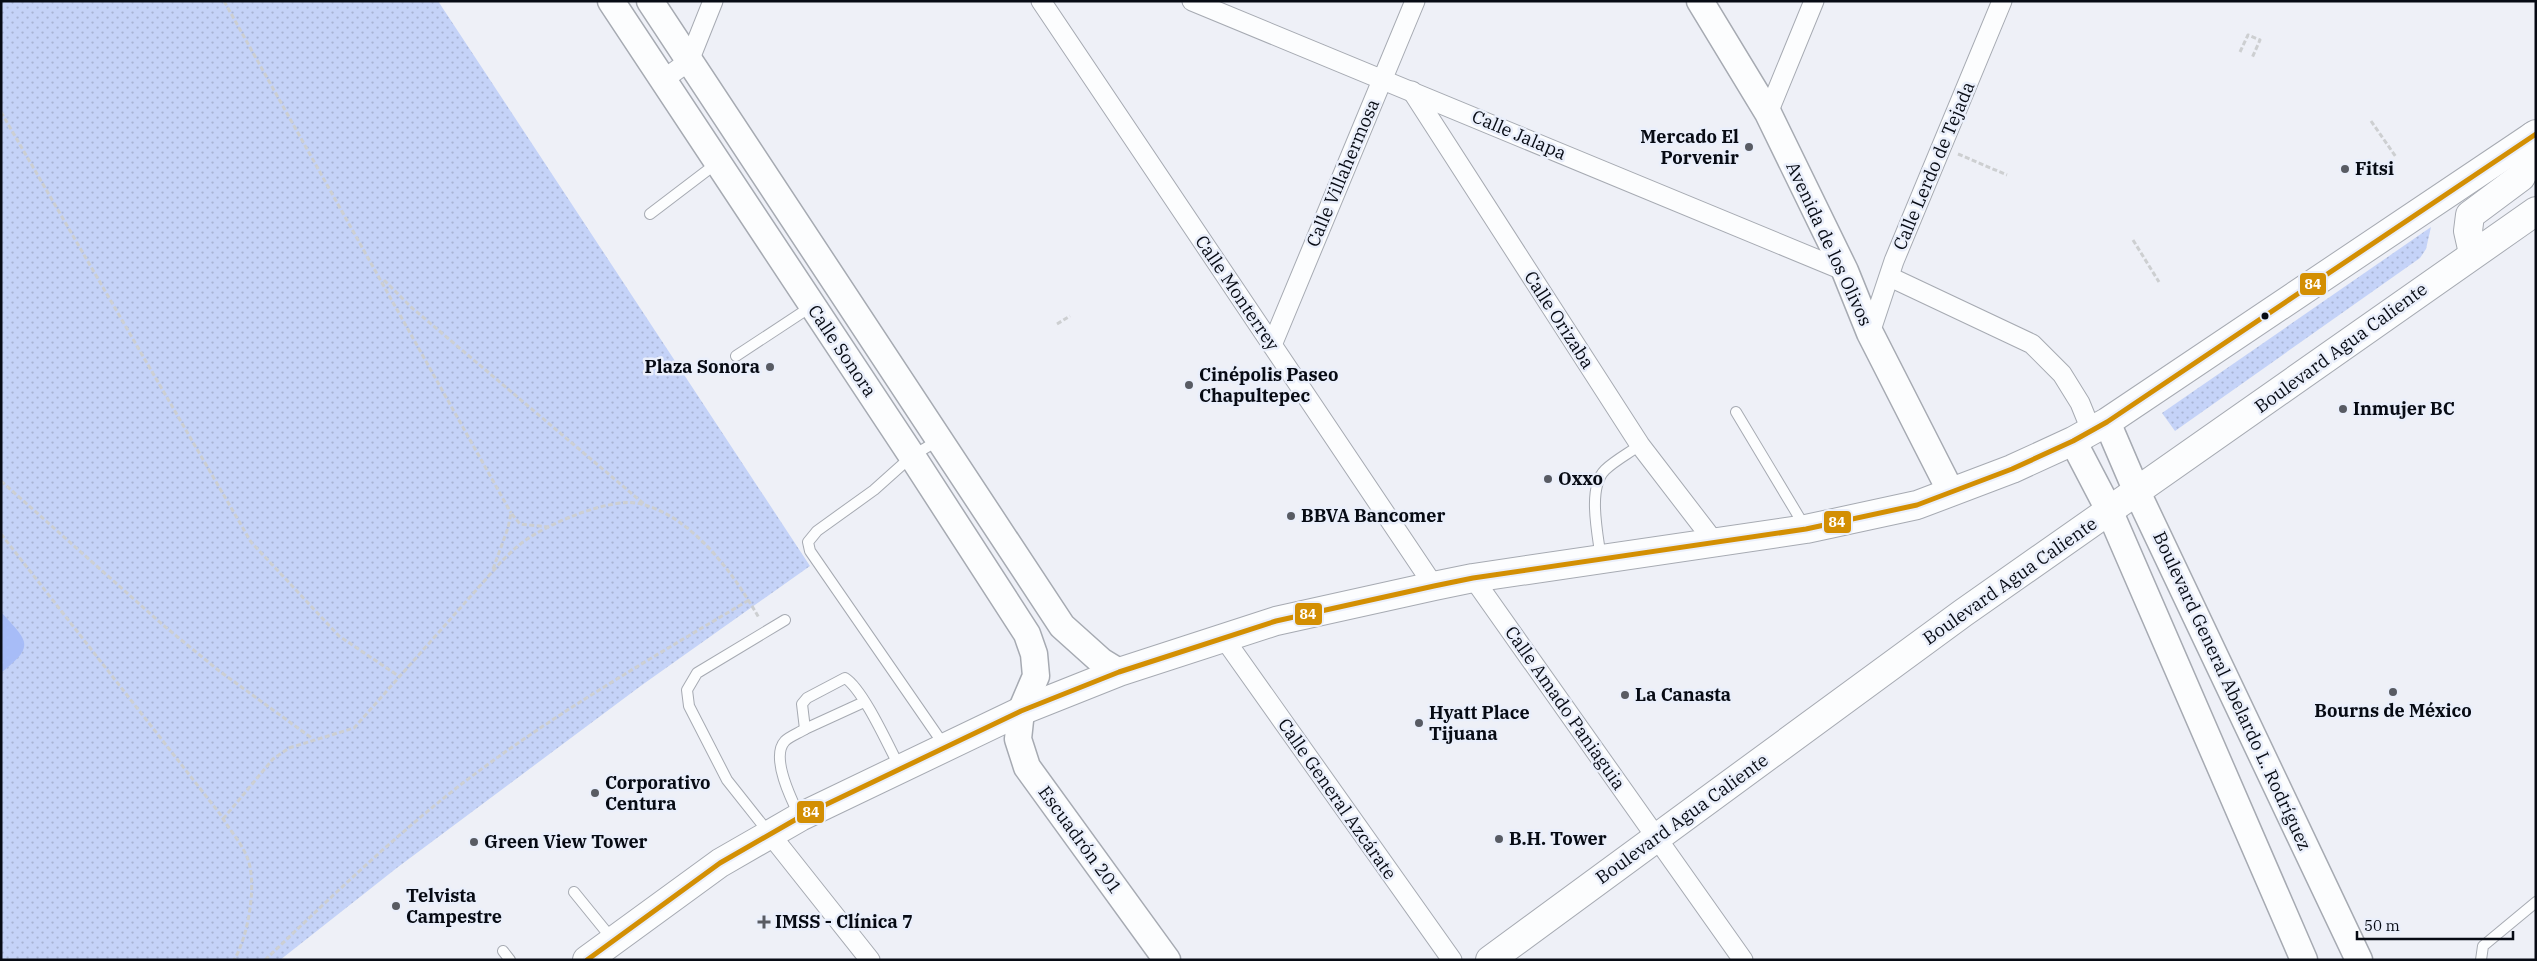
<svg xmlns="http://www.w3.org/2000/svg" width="2537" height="961" font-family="'IBM Plex Serif',serif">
	<defs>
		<pattern id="grass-dots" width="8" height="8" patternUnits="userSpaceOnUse" patternTransform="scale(1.25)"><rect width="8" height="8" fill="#c5d3f8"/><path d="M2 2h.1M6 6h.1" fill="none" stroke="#a8b4d4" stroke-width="1.8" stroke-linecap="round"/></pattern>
	</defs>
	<rect width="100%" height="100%" fill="#eef0f7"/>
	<g fill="url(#grass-dots)">
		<path d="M 1,1 L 438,1 L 810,566 L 642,685 L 398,867 L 280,960 L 1,960 Z"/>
		<path d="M 2431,227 L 2426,249 L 2420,258 L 2175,431 L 2162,413 Z"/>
	</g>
	<path fill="#a7bcf7" d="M 1,612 C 28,642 36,645 1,673 Z"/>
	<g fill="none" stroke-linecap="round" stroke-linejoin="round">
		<defs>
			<g id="lane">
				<path d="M 650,214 L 717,163"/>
				<path d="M 736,356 L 812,306"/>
				<path d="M 1736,412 L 1805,527"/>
				<path d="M 939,440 L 912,456 L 874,490 L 817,531 L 808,542 L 810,551 L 944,745"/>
				<path d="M 1601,559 C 1598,535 1587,488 1605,470 C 1614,461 1629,453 1640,445"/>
				<path d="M 864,702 L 805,729 L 802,704 L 807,698 L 845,678 C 863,689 889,747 900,768"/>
				<path d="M 800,817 C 792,801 770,757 785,741 C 790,736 799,733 805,729"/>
				<path d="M 769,833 L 727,780 L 689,706 L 687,690 L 697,673 L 785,620"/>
				<path d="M 574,892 L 613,940"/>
				<path d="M 503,951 L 510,960"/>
				<path d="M 2481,960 L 2483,946 L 2536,902"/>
			</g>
			<g id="street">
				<path d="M 1041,1 L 1434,586"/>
				<path d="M 1192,1 L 1845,271"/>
				<path d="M 663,80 L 689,61 L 713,1"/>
				<path d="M 1412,91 L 1640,445 L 1716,544"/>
				<path d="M 1768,113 L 1814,1"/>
				<path d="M 1890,277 L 2032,344 L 2062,374 L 2080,403 L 2091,430"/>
				<path d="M 1870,333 L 1894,261 L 2002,1"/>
				<path d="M 1272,345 L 1415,1"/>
				<path d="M 1473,578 L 1743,960"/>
				<path d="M 1223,637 L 1452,960"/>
				<path d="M 770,834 L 870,960"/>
			</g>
			<g id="secondary">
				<path d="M 611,1 L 912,456 L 1027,634 L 1034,654 L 1036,676 L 1021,711 L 1018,739 L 1027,767 L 1167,960"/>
				<path d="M 650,1 L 1062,626 L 1101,661 L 1119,672"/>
				<path d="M 1700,1 L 1768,113 L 1845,271 L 1870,333 L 1951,492"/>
				<path d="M 2107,422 L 2137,492 L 2359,960"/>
				<path d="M 2073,441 L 2109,510 L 2304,960"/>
			</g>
			<g id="primary">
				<path d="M 2473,253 L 2468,231 L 2470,215 L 2521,177 L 2525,169 L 2533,136"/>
				<path d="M 587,960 L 720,863 L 800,817 L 1021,711 L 1119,672 L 1276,621 L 1434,586 L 1473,578 L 1806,529 L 1917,505 L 2012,469 L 2073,441 L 2107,422 L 2536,134"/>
				<path d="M 1490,960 L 1963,613 L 2536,211"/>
			</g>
		</defs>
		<use href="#lane" stroke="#a6aab2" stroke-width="12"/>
		<use href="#street" stroke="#a6aab2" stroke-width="21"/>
		<use href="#secondary" stroke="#a6aab2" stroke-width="29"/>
		<use href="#primary" stroke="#a6aab2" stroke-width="30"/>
		<g stroke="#cdcfd1" stroke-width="3" stroke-dasharray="5 2.5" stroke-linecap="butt">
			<path d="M 224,1 L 511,513"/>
			<path d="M 2240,52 L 2248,35 L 2260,40 L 2252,58"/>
			<path d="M 1,112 L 251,542 L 339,636 L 400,677"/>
			<path d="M 2371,121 L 2396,157"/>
			<path d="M 1958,154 L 2007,175"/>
			<path d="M 2133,240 L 2159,282"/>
			<path d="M 384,280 L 411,307 L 644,504"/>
			<path d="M 1057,324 L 1070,316"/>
			<path d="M 1,481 L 163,625 L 218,670 L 313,739"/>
			<path d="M 1,534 L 220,814 C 228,828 241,842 247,857 C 258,883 248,937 234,960"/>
			<path d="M 493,569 L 508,528 L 511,513 L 520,524 L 549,527"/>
			<path d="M 223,819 L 273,759 L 289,748 L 354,728 L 501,562 C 508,555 515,548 523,542 C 547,524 612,496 641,504 C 693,517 734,574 759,618"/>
			<path d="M 265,960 C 328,900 391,839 459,786 C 550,716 650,659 749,600"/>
		</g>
		<use href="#lane" stroke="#fcfdfe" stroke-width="10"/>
		<use href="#street" stroke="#fcfdfe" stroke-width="19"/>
		<use href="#secondary" stroke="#fcfdfe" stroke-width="26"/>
		<use href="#primary" stroke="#fcfdfe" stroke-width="28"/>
		<defs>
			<path id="bus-1" d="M 587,960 L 720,863 L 800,817 L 1021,711 L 1119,672 L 1276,621 L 1434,586 L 1473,578 L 1806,529 L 1917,505 L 2012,469 L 2073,441 L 2107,422 L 2536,134"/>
		</defs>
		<use href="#bus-1" stroke="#eaeffb" stroke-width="9"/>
		<use href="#bus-1" stroke="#d38f03" stroke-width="5"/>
	</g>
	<g fill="#585b63" stroke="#eaeffb" stroke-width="2">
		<circle cx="1749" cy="147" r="5"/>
		<circle cx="2345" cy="169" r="5"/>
		<circle cx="770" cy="367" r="5"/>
		<circle cx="1189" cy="385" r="5"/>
		<circle cx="2343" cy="409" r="5"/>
		<circle cx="1548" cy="479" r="5"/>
		<circle cx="1291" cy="516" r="5"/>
		<circle cx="2393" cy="692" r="5"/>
		<circle cx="1625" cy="695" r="5"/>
		<circle cx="1419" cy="723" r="5"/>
		<circle cx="595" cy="793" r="5"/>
		<circle cx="1499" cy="839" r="5"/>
		<circle cx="474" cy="842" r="5"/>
		<circle cx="396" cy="906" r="5"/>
		<path d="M761.5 914.5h5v5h5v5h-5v5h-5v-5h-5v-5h5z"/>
	</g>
	<circle fill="#070b14" stroke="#eaeffb" stroke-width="2" cx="2265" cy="316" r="4.5"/>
	<g text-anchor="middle" stroke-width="5" stroke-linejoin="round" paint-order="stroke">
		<g font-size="18" fill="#070b14" stroke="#eaeffb">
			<text transform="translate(1519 135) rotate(23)" y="6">Calle Jalapa</text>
			<text transform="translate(1934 166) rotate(-67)" y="6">Calle Lerdo de Tejada</text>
			<text transform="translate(1343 173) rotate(-67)" y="6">Calle Villahermosa</text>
			<text transform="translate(1829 244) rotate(65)" y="6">Avenida de los Olivos</text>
			<text transform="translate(1237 293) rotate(56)" y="6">Calle Monterrey</text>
			<text transform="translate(1559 320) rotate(57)" y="6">Calle Orizaba</text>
			<text transform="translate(2341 348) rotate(-36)" y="6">Boulevard Agua Caliente</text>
			<text transform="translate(842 351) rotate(56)" y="6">Calle Sonora</text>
			<text transform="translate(2010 581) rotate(-35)" y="6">Boulevard Agua Caliente</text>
			<text transform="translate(2232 691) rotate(65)" y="6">Boulevard General Abelardo L. Rodríguez</text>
			<text transform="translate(1565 708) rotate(55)" y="6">Calle Amado Paniaguia</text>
			<text transform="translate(1337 799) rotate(55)" y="6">Calle General Azcárate</text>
			<text transform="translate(1682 819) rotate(-36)" y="6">Boulevard Agua Caliente</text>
			<text transform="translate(1080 840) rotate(54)" y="6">Escuadrón 201</text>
		</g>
		<g font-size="18" font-weight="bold" fill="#070b14" stroke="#eaeffb" text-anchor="start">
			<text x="1739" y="143" text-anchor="end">Mercado El<tspan x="1739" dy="21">Porvenir</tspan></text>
			<text x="2355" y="175">Fitsi</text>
			<text x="760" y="373" text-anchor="end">Plaza Sonora</text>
			<text x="1199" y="381">Cinépolis Paseo<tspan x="1199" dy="21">Chapultepec</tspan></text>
			<text x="2353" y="415">Inmujer BC</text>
			<text x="1558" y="485">Oxxo</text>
			<text x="1301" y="522">BBVA Bancomer</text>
			<text x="1635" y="701">La Canasta</text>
			<text x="2393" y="717" text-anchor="middle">Bourns de México</text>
			<text x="1429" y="719">Hyatt Place<tspan x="1429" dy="21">Tijuana</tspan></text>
			<text x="605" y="789">Corporativo<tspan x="605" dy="21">Centura</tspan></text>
			<text x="1509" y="845">B.H. Tower</text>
			<text x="484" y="848">Green View Tower</text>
			<text x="406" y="902">Telvista<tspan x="406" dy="21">Campestre</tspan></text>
			<text x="775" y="928">IMSS - Clínica 7</text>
		</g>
	</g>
	<g stroke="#eaeffb" stroke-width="2">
		<rect x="2299" y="272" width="28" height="24" rx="5" fill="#d38f03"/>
		<rect x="1823" y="510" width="29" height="24" rx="5" fill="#d38f03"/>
		<rect x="1294" y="602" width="29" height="24" rx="5" fill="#d38f03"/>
		<rect x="796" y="800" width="29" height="24" rx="5" fill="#d38f03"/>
	</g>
	<g font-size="14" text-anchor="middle" font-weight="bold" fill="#fff">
		<text x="2313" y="289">84</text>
		<text x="1837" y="527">84</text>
		<text x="1308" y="619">84</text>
		<text x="811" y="817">84</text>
	</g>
	<rect width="2537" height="961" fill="none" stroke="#070b14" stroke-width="5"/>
	<path d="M2357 931v8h156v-8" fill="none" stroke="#070b14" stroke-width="2.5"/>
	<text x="2364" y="931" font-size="15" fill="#070b14" stroke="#eaeffb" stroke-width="4" paint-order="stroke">50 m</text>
</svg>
